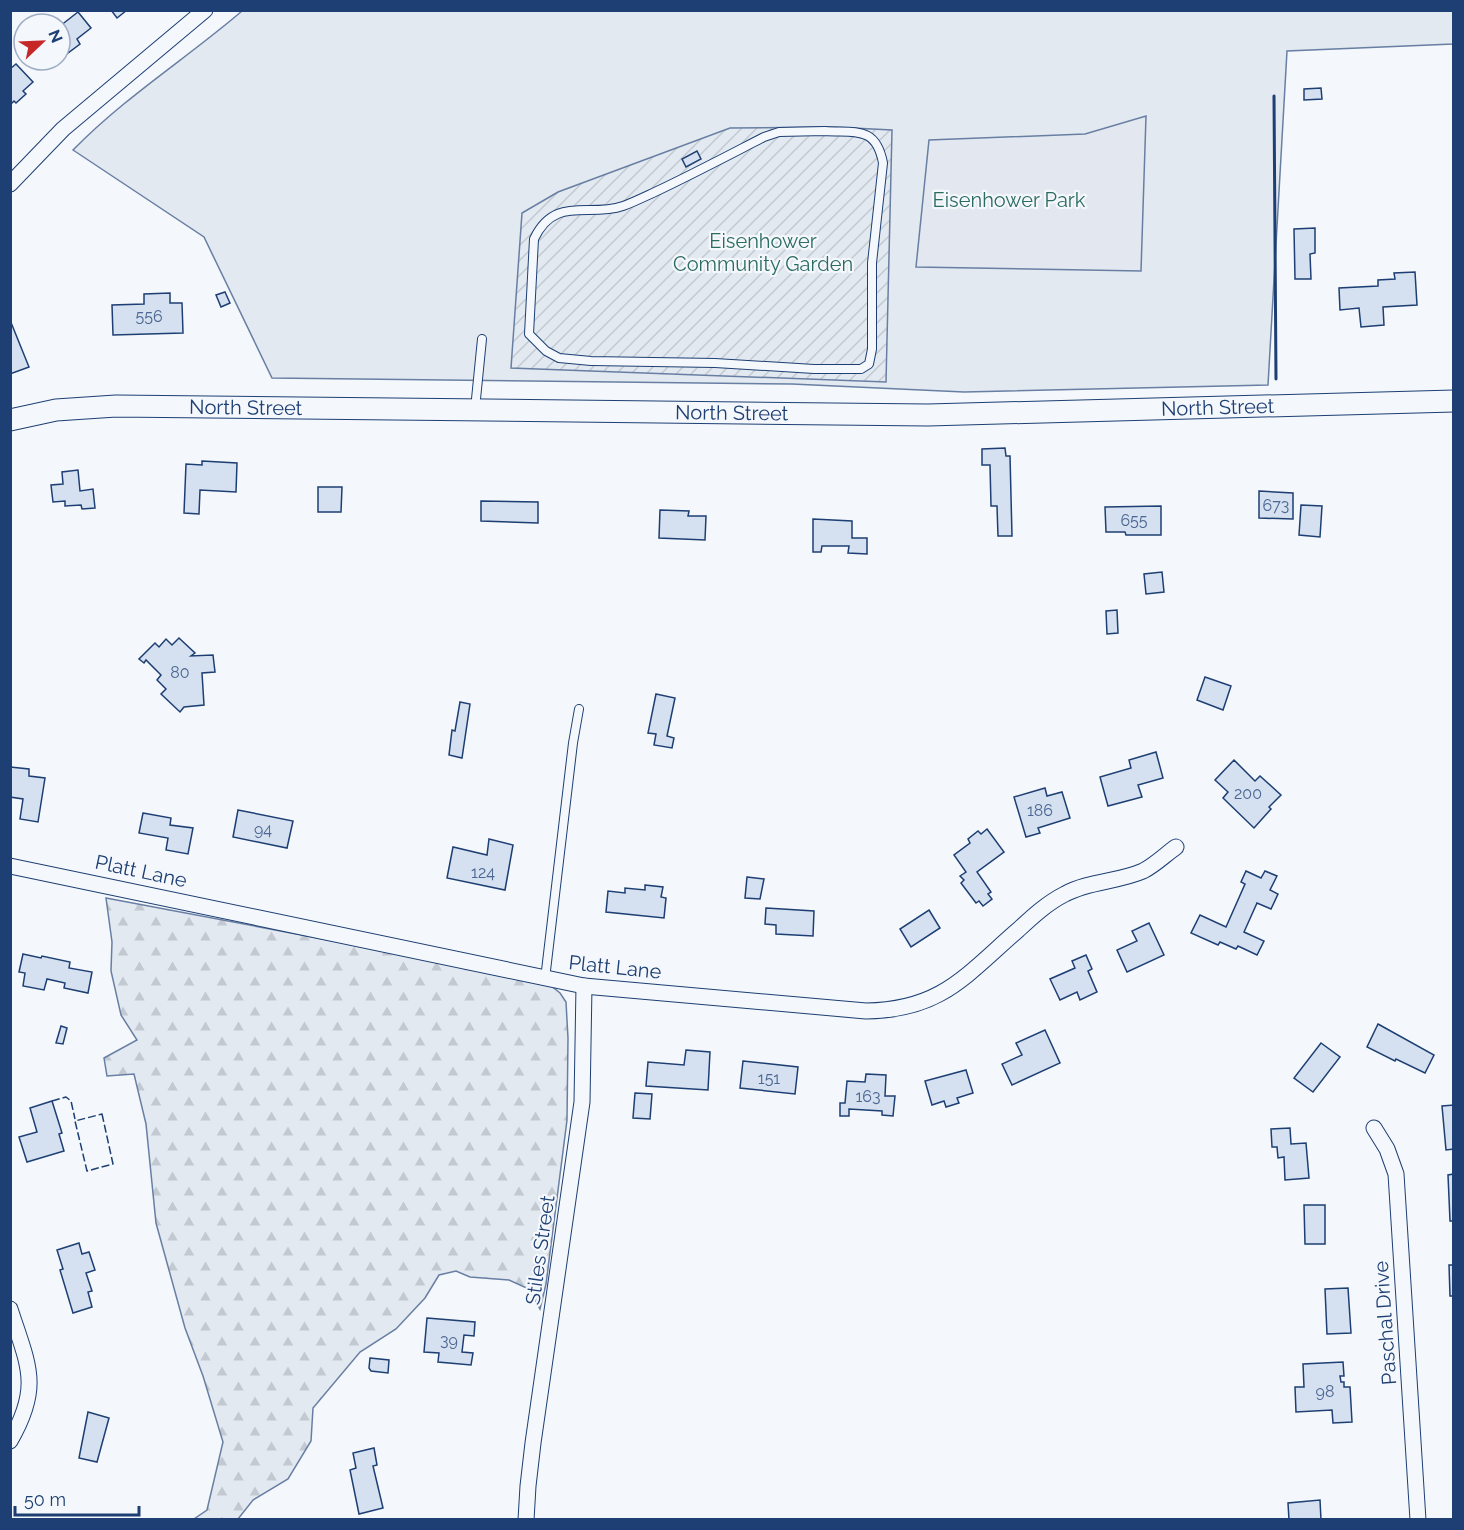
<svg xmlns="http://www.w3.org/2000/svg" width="1464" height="1530" font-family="Raleway,sans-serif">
	<defs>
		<pattern id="forest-firs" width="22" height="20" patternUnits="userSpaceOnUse" patternTransform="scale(1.5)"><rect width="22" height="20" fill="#e3e9f0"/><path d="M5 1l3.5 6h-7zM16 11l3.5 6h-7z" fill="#c2c9d1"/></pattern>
		<pattern id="garden-furrows" width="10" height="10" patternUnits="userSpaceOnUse" patternTransform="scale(1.5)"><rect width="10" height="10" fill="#e3e9f0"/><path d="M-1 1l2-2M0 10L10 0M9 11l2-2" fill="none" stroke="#c2c9d1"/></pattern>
	</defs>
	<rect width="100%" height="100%" fill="#f4f7fb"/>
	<path fill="url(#forest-firs)" stroke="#687fa3" stroke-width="1.5" d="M 106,898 L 545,981 L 560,993 L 566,1002 L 568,1038 L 567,1120 L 546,1284 L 540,1309 L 529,1289 L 509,1280 L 470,1277 L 456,1271 L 439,1275 L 425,1298 L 396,1329 L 360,1352 L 313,1408 L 311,1441 L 288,1479 L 253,1500 L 238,1519 L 194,1519 L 207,1510 L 223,1442 L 203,1376 L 185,1328 L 156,1223 L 146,1124 L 134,1074 L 107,1076 L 104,1058 L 137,1040 L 121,1015 L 111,971 L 112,942 Z"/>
	<path fill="#e3e9f0" stroke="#687fa3" stroke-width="1.5" d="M 242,11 L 1453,11 L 1453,44 L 1287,51 L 1268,385 L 964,392 L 792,384 L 272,378 L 204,237 L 73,150 C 126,96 186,59 242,11 Z"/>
	<path fill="url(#garden-furrows)" stroke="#687fa3" stroke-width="1.5" d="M 832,127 L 892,130 L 886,382 L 511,368 L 522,213 L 558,192 L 730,128 Z"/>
	<path fill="#e3e8f0" stroke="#687fa3" stroke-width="1.5" d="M 1146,116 L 1141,271 L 916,267 L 929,140 L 1085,134 Z"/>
	<g fill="#d5e0f0" stroke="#1d3f73" stroke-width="1.5">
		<path d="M 111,10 L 127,10 L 117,18 Z"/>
		<path d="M 78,12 L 91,28 L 77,39 L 80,44 L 60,59 L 60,26 Z"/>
		<path d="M 16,64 L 33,82 L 23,91 L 26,94 L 16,103 L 14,101 L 10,105 L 10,69 Z"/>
		<path d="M 1321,88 L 1322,99 L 1304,100 L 1304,89 Z"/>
		<path d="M 697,151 L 701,159 L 686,167 L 682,159 Z"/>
		<path d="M 1315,228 L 1315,253 L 1310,254 L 1311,279 L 1295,279 L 1294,229 Z"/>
		<path d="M 1415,272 L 1417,305 L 1383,307 L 1384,325 L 1361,327 L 1359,308 L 1340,310 L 1339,288 L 1378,286 L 1378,280 L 1395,279 L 1394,273 Z"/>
		<path d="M 225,292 L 230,303 L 221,307 L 216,295 Z"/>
		<path d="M 170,293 L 170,303 L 182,303 L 183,333 L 113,335 L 112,305 L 144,304 L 144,294 Z"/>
		<path d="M 10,320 L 29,367 L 10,374 Z"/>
		<path d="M 1005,448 L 1006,456 L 1010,456 L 1012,536 L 998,536 L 997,506 L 991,506 L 990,465 L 982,465 L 982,449 Z"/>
		<path d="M 202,461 L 237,463 L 236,492 L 200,490 L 199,514 L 184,513 L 186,464 L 202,465 Z"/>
		<path d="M 78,470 L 80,491 L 93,489 L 95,508 L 82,509 L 81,505 L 65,506 L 65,501 L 53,502 L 51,485 L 63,484 L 62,472 Z"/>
		<path d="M 318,487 L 342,487 L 341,512 L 318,512 Z"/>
		<path d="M 1259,491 L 1293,493 L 1293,519 L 1259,518 Z"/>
		<path d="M 481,501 L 538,502 L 538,523 L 481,521 Z"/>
		<path d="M 1301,505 L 1322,506 L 1320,537 L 1299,535 Z"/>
		<path d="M 1161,506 L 1161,535 L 1126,535 L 1125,532 L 1106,532 L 1105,507 Z"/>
		<path d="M 660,510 L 689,511 L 688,516 L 706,516 L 705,540 L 659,538 Z"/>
		<path d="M 813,519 L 852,521 L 852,538 L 867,538 L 867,554 L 848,553 L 849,546 L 822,546 L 821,552 L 813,552 Z"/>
		<path d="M 1162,572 L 1164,592 L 1146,594 L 1144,574 Z"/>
		<path d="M 1117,610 L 1118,633 L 1107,634 L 1106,611 Z"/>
		<path d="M 179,638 L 195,653 L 191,656 L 213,655 L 215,672 L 202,673 L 204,705 L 184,707 L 180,712 L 161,694 L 166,689 L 157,680 L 161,675 L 146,660 L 144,663 L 139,659 L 155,643 L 159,647 L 166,639 L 172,645 Z"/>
		<path d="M 1205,677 L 1231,686 L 1223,710 L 1197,700 Z"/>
		<path d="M 656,694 L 675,698 L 667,736 L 674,738 L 672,748 L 654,745 L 656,734 L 648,733 Z"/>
		<path d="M 460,702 L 470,704 L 462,758 L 449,755 L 452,730 L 455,731 Z"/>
		<path d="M 1156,752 L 1163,778 L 1138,785 L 1142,797 L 1108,806 L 1100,777 L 1131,768 L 1129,760 Z"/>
		<path d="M 1234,760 L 1255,781 L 1260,776 L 1281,795 L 1269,807 L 1271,809 L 1254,828 L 1223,798 L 1228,792 L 1215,780 Z"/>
		<path d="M 10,767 L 29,769 L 29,776 L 45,778 L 38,822 L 20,819 L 23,799 L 10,797 Z"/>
		<path d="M 1045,788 L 1047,796 L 1062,792 L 1070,818 L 1038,828 L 1040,833 L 1026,837 L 1014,797 Z"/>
		<path d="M 238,810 L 293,821 L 287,848 L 233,837 Z"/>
		<path d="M 143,813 L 171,818 L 170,825 L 193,828 L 188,854 L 166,850 L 168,838 L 139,833 Z"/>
		<path d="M 987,829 L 1004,852 L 977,872 L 991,892 L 988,894 L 992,899 L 983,906 L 979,901 L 976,903 L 961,883 L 964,880 L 960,876 L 966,872 L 954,855 L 970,843 L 968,839 L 978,831 L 981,834 Z"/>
		<path d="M 489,839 L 513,845 L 505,890 L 447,878 L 453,847 L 487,855 Z"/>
		<path d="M 1246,871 L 1261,878 L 1265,871 L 1277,876 L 1270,890 L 1278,894 L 1271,909 L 1257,903 L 1244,932 L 1264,941 L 1257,955 L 1238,946 L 1236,949 L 1220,942 L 1218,945 L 1191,933 L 1200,915 L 1226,927 L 1245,884 L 1241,882 Z"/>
		<path d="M 747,877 L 764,879 L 760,899 L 745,898 Z"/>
		<path d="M 645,885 L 663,887 L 661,897 L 666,898 L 664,918 L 606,912 L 608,891 L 625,893 L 625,888 L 645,890 Z"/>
		<path d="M 766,908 L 814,911 L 813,936 L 776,934 L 776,925 L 765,924 Z"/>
		<path d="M 929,910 L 940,928 L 911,947 L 900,929 Z"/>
		<path d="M 1149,923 L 1164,955 L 1127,972 L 1117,950 L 1137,941 L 1132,931 Z"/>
		<path d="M 23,954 L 41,958 L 42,956 L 70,962 L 69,968 L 92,972 L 88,993 L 64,988 L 65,983 L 47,979 L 44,990 L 23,986 L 25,973 L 19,972 Z"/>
		<path d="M 1086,955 L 1092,969 L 1088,971 L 1097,992 L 1080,1000 L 1077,992 L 1060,1000 L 1050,979 L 1075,968 L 1072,961 Z"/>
		<path d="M 1378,1024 L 1434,1055 L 1425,1073 L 1396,1059 L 1395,1061 L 1367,1047 Z"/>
		<path d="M 61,1026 L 67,1028 L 63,1044 L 56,1043 Z"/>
		<path d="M 1045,1030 L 1060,1063 L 1012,1085 L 1002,1064 L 1022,1055 L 1016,1043 Z"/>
		<path d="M 1321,1043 L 1340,1057 L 1313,1092 L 1294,1078 Z"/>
		<path d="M 686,1050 L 710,1052 L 708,1090 L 646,1086 L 648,1062 L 684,1065 Z"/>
		<path d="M 743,1061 L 798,1067 L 795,1094 L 740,1088 Z"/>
		<path d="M 966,1070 L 973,1093 L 957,1098 L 959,1103 L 946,1107 L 944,1101 L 932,1105 L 925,1081 Z"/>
		<path d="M 866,1074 L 886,1075 L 885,1096 L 895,1096 L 893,1116 L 882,1115 L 882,1111 L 849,1109 L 849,1116 L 840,1116 L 840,1103 L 845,1103 L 847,1081 L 865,1082 Z"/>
		<path d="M 635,1093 L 652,1094 L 650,1119 L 633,1118 Z"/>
		<path d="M 52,1101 L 62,1133 L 59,1134 L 64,1151 L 27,1162 L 19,1137 L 37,1132 L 30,1108 Z"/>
		<path d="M 1454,1105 L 1454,1149 L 1446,1150 L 1442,1106 Z"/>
		<path d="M 1290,1128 L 1291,1144 L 1306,1143 L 1309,1178 L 1285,1180 L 1284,1157 L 1278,1158 L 1277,1147 L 1272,1147 L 1271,1129 Z"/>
		<path d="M 1454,1174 L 1454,1221 L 1450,1221 L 1448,1175 Z"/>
		<path d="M 1304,1205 L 1325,1205 L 1325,1244 L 1305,1244 Z"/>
		<path d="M 79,1243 L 82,1254 L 89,1252 L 95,1270 L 86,1273 L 92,1291 L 88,1292 L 92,1307 L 73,1313 L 60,1270 L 63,1269 L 57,1250 Z"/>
		<path d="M 1449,1265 L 1454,1265 L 1454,1296 L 1450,1296 Z"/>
		<path d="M 1348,1288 L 1351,1333 L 1327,1334 L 1325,1289 Z"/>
		<path d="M 427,1318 L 475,1322 L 474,1336 L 464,1335 L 462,1352 L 473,1353 L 471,1365 L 438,1362 L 439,1353 L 424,1352 Z"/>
		<path d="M 370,1358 L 389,1360 L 388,1373 L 371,1371 L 369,1368 Z"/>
		<path d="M 1343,1362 L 1344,1376 L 1340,1376 L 1341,1382 L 1344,1382 L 1344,1387 L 1350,1387 L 1352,1422 L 1333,1423 L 1332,1410 L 1296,1412 L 1295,1387 L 1304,1387 L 1303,1364 Z"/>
		<path d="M 88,1412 L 109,1418 L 97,1462 L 79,1458 Z"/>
		<path d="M 374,1448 L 377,1465 L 373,1466 L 383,1508 L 359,1514 L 350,1470 L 356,1468 L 353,1453 Z"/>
		<path d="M 1320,1500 L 1321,1520 L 1289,1520 L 1288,1503 Z"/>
	</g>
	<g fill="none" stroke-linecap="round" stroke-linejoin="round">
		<defs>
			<g id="lane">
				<path d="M 825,131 C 856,133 876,126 883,163 L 872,263 L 872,349 L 869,364 L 861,369 L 814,369 L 715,363 L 591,361 L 559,358 L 546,351 L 529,334 L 534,239 C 555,195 588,218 623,206 C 634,202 646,196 657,191 C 693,174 729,155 764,137 L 779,132 Z"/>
				<path d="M 475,409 L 482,339"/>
				<path d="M 545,979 L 573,743 L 579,709"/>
			</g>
			<g id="street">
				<path d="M 10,184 L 63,129 L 205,10"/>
				<path d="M 10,866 L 584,986 L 866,1011 C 941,1010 965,976 1018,930 C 1032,917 1047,903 1065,894 C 1089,881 1118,882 1143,871 C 1155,865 1166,854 1176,847"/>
				<path d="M 1374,1128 L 1387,1149 L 1396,1174 L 1418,1520"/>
				<path d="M 10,1309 C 28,1365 42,1386 10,1441"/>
				<path d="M 526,1520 L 528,1486 L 533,1443 L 582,1102 L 584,986"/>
			</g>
			<g id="secondary">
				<path id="s1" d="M 10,420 L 56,410 L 116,406 L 928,415 L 1454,401"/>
			</g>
		</defs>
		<use href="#lane" stroke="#1d3f73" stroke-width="10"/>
		<use href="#street" stroke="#1d3f73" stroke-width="17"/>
		<use href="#secondary" stroke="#1d3f73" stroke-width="23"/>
		<use href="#lane" stroke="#f4f7fb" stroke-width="8"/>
		<use href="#street" stroke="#f4f7fb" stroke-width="15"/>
		<use href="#secondary" stroke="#f4f7fb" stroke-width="21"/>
		<g stroke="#1d3f73" stroke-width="1.5" stroke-dasharray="8 3" stroke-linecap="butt">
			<path d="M 52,1101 L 66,1097 L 71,1101 L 75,1119"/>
			<path d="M 102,1114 L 113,1164 L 87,1171 L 75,1121 Z"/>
		</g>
		<path stroke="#1d3f73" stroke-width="3" d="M 1274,96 L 1276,379"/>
	</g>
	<g text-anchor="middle" stroke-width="4.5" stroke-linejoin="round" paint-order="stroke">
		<g font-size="16" fill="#4b6792">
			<text x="149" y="322">556</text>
			<text x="1276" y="511">673</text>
			<text x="1134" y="526">655</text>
			<text x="180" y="678">80</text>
			<text x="1248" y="799">200</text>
			<text x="1040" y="816">186</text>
			<text x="263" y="835">94</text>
			<text x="483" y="878">124</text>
			<text x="769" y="1084">151</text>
			<text x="868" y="1102">163</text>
			<text x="449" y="1346">39</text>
			<text x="1325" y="1397">98</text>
		</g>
		<g font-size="20" fill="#2c6c60" stroke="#f4f7fb">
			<text x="1009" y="207">Eisenhower Park</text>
			<text x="763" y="248">Eisenhower<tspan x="763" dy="23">Community Garden</tspan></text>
		</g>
		<g font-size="20" fill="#1d3f73" stroke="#f4f7fb">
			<text dy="7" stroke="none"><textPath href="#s1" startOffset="237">North Street</textPath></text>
			<text dy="7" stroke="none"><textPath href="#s1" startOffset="1209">North Street</textPath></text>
			<text dy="7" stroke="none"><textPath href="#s1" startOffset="723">North Street</textPath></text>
			<text transform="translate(141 871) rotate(12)" y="7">Platt Lane</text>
			<text transform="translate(615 967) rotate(6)" y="7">Platt Lane</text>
			<text transform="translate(540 1250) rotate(-82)" y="7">Stiles Street</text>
			<text transform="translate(1385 1323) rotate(-94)" y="7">Paschal Drive</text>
		</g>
	</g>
	<rect width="1464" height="1530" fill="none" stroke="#1d3f73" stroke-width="24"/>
	<g transform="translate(42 42) rotate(67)"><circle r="28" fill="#f4f7fb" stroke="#9eadc5" stroke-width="1.5"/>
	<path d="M0-4.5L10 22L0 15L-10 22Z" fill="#c62828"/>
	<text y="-9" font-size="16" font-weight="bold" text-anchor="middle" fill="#1d3f73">N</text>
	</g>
	<path d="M15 1506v9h124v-9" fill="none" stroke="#1d3f73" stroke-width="3"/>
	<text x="24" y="1506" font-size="18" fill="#1d3f73" stroke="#f4f7fb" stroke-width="4.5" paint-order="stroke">50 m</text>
</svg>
